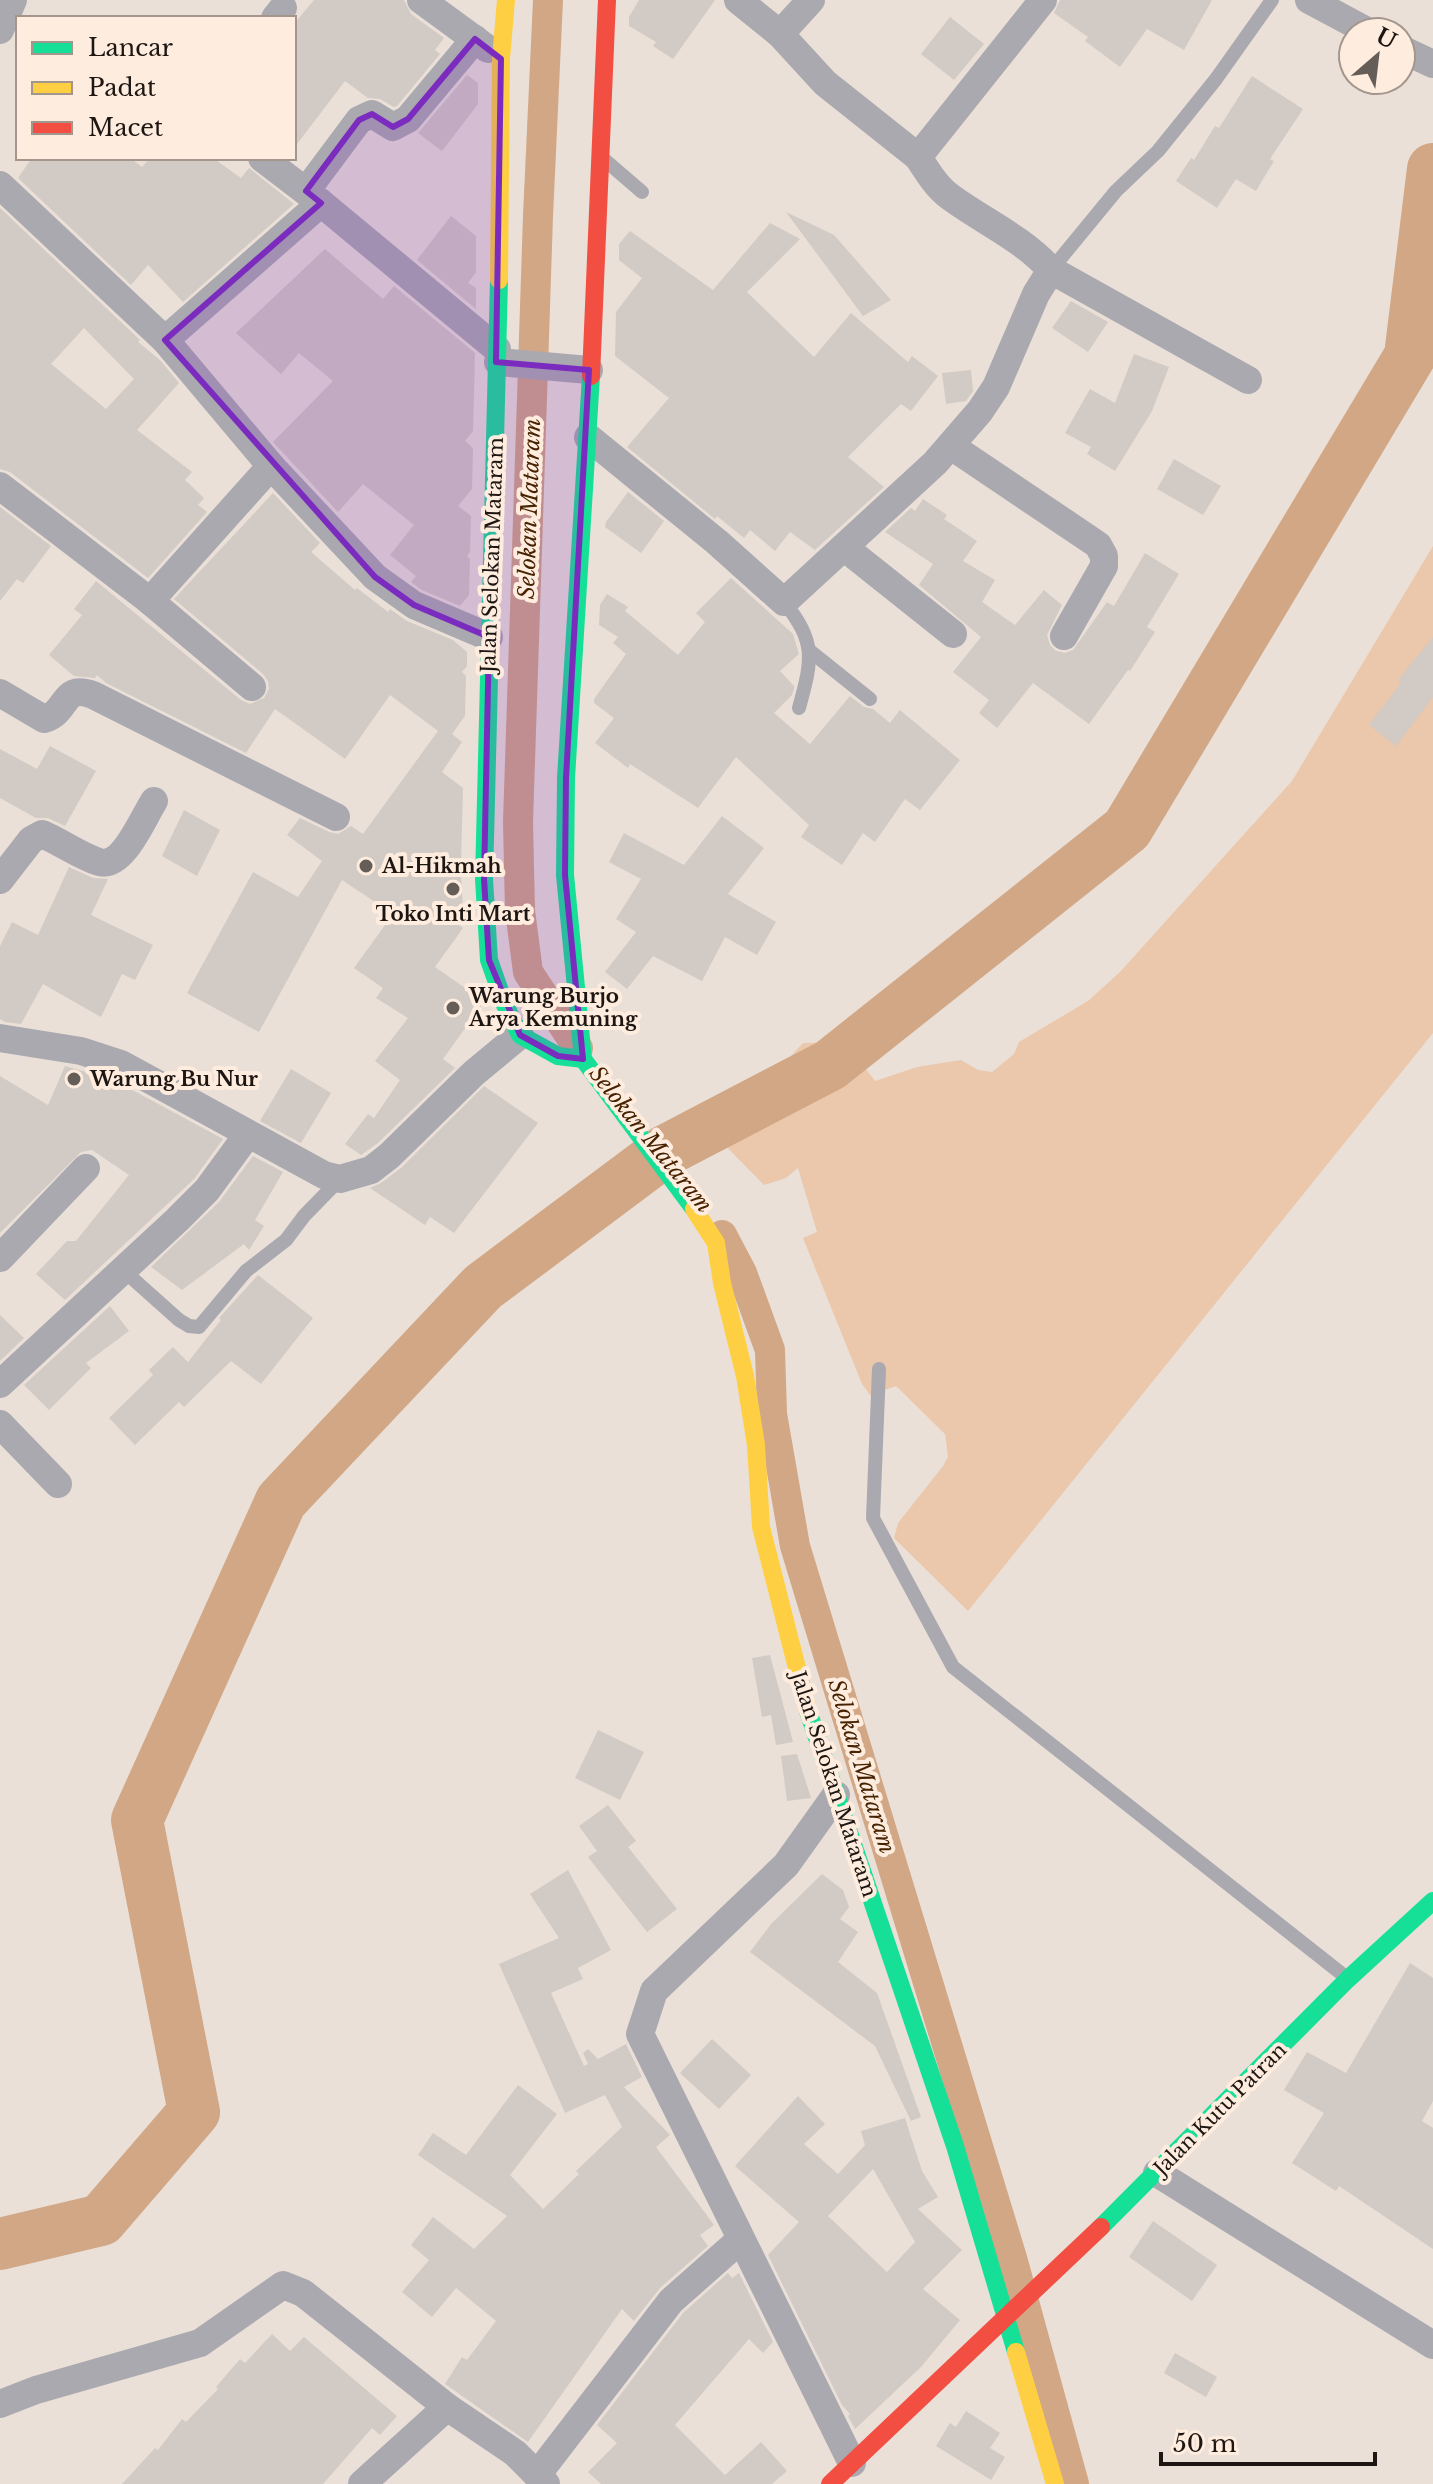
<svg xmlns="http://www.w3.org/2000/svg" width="1433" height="2484" font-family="'Libre Baskerville',serif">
	<rect width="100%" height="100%" fill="#eae0d8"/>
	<path fill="#ebc7ab" d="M 1433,546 L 1433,1033 L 968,1611 L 894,1538 L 898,1523 L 943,1466 L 948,1457 L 945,1434 L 896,1386 L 870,1395 L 862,1384 L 803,1238 L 817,1232 L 798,1168 L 786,1178 L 764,1185 L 716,1136 L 714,1125 L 731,1094 L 779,1069 L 803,1043 L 845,1042 L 875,1081 L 917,1067 L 961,1060 L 978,1070 L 992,1072 L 1014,1054 L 1019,1042 L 1088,1001 L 1120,972 L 1292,781 Z"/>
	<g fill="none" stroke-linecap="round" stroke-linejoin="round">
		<g stroke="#d1a785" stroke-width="30">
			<path d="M 548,0 L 538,216 L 518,822 L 520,911 L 528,972 L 578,1048"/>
			<path d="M 722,1235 L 742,1273 L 770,1350 L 772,1414 L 795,1546 L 1012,2258 L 1074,2484"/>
		</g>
		<path stroke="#d1a785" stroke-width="52" d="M 0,2244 L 101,2220 L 194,2112 L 137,1820 L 281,1501 L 483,1287 L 665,1151 L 830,1065 L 1127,829 L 1410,356 L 1433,169"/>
	</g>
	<g fill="#d2cac4" fill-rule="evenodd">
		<path d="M 314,0 L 404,0 L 411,14 L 444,38 L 435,50 L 440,54 L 397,106 L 394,107 L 380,99 L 368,98 L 345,81 L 294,148 L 294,24 Z"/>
		<path d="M 639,0 L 715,0 L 673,59 L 653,46 L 656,42 L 629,26 L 629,17 Z"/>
		<path d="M 1060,0 L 1212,0 L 1184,50 L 1147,29 L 1120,67 L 1085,41 L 1088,37 L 1054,13 Z"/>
		<path d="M 950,17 L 984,44 L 954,80 L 921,54 Z"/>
		<path d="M 467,75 L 478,83 L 478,104 L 442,151 L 418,133 Z"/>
		<path d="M 1252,76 L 1303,109 L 1270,159 L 1274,161 L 1256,191 L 1236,179 L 1217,208 L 1176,181 L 1191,158 L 1194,160 L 1215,126 L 1219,128 Z"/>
		<path d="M 32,158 L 130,158 L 142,167 L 150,158 L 213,158 L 241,178 L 249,168 L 294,204 L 183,302 L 148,265 L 131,285 L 18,178 Z"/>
		<path d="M 0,208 L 140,340 L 138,342 L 160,360 L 179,383 L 137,430 L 192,472 L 185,480 L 204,498 L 198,505 L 207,512 L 148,578 L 10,472 L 0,469 ZM 84,328 L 134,379 L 106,409 L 51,364 Z"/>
		<path d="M 786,212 L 834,235 L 891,300 L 863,316 Z"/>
		<path d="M 451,216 L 476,236 L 476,272 L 468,283 L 476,288 L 476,309 L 417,260 Z"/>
		<path d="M 770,223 L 800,239 L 747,292 L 814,357 L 851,313 L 908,362 L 912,356 L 938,376 L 911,411 L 901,404 L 848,457 L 884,487 L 815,550 L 790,532 L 775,551 L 750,530 L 744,538 L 717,516 L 715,519 L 627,447 L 669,398 L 615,356 L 616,312 L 642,278 L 619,260 L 619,244 L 630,231 L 713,290 Z"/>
		<path d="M 325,249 L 383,299 L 394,286 L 475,353 L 473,431 L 465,441 L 473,448 L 472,489 L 458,506 L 471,516 L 470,552 L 467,556 L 470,559 L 469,595 L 460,606 L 422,590 L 411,582 L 416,576 L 390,555 L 414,525 L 363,484 L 338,512 L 273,442 L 333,381 L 299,353 L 281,374 L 236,333 Z"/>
		<path d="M 1071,301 L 1108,322 L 1088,352 L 1052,328 Z"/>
		<path d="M 1134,354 L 1169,367 L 1152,411 L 1115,471 L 1087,454 L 1091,447 L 1065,433 L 1090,389 L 1115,403 Z"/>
		<path d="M 971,370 L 973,391 L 966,401 L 946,404 L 942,373 Z"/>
		<path d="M 1174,459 L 1221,486 L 1203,515 L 1157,489 Z"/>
		<path d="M 628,492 L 664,521 L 641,553 L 605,527 L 606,522 Z"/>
		<path d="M 273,493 L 320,543 L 311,552 L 355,590 L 357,588 L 388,612 L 390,609 L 407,621 L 453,640 L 467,652 L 467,666 L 462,672 L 466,676 L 465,716 L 452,734 L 462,742 L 442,772 L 463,788 L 461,863 L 456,870 L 461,874 L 463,912 L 456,923 L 463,928 L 435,967 L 478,997 L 481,1006 L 443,1059 L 455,1068 L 378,1143 L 361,1155 L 345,1144 L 368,1114 L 374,1118 L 400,1080 L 375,1061 L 408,1018 L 376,998 L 383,988 L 354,968 L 393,914 L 342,880 L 259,1032 L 187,993 L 253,872 L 298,897 L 322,861 L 287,835 L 300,818 L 329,832 L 338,834 L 351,826 L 363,834 L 438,731 L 390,695 L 345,759 L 275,709 L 246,753 L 106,683 L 97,675 L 95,678 L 74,676 L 49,655 L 82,615 L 74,609 L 96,581 L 241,700 L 250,704 L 264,698 L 269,689 L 268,681 L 263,674 L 174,599 Z"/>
		<path d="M 923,499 L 947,515 L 944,519 L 977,541 L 963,561 L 995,580 L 982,602 L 1015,625 L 1044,590 L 1062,605 L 1047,635 L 1050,645 L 1056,651 L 1065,653 L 1073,650 L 1107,602 L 1114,606 L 1145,553 L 1179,574 L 1147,627 L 1155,632 L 1130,671 L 1128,670 L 1089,724 L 1033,683 L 997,728 L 979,713 L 989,700 L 953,672 L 981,637 L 919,585 L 933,564 L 885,532 L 911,508 L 915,511 Z"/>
		<path d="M 0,507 L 51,546 L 23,583 L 17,579 L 0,601 Z"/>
		<path d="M 731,578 L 793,634 L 799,654 L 780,671 L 794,686 L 794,689 L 792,695 L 774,713 L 810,744 L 850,696 L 864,707 L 873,709 L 890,723 L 900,710 L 960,760 L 920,810 L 905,799 L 875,842 L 863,833 L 842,865 L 801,837 L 809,825 L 736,757 L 698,808 L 630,764 L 628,768 L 595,743 L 614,718 L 594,703 L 594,699 L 626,654 L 613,643 L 618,637 L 599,625 L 600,605 L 607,594 L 628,607 L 625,611 L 678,655 L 705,622 L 696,613 Z"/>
		<path d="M 1433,637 L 1433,697 L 1396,746 L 1369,725 L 1401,683 L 1398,680 Z"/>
		<path d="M 50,746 L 96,771 L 65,826 L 48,818 L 36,818 L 0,798 L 0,749 L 37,769 Z"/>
		<path d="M 184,810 L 220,830 L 197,876 L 162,856 Z"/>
		<path d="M 722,816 L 764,848 L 728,894 L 776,922 L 757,955 L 725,937 L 702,981 L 653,956 L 627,989 L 605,972 L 636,932 L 616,919 L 641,879 L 609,862 L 624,833 L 684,865 Z"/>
		<path d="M 69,867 L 93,878 L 108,879 L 91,915 L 153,945 L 135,980 L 122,974 L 101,1017 L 43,984 L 21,1024 L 5,1022 L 0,1019 L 0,946 L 12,922 L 38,935 Z"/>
		<path d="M 65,1066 L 114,1080 L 223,1139 L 194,1179 L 65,1300 L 36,1274 L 67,1241 L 76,1241 L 129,1175 L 92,1150 L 81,1152 L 0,1233 L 0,1076 L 48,1105 Z"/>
		<path d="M 291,1069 L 331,1093 L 301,1143 L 260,1121 Z"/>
		<path d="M 484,1086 L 538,1123 L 454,1233 L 430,1217 L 425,1225 L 370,1188 L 381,1183 L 401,1168 Z"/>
		<path d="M 253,1156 L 283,1172 L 255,1220 L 264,1226 L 249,1250 L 244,1244 L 182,1290 L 151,1267 L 219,1202 Z"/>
		<path d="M 258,1275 L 313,1318 L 261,1384 L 231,1361 L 184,1407 L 179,1402 L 135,1445 L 109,1418 L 153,1375 L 149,1370 L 173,1347 L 188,1362 L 221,1320 L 219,1318 Z"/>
		<path d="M 110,1306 L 129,1331 L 86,1363 L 91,1368 L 49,1410 L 24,1385 Z"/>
		<path d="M 0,1315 L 24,1338 L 0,1361 Z"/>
		<path d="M 770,1655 L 793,1742 L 776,1745 L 771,1715 L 762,1717 L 752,1658 Z"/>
		<path d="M 598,1730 L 644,1752 L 620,1800 L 575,1778 Z"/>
		<path d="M 797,1754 L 811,1798 L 787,1801 L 781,1756 Z"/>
		<path d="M 608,1805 L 636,1841 L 628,1847 L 677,1909 L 647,1932 L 588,1857 L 597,1851 L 579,1826 Z"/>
		<path d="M 568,1870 L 611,1950 L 578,1968 L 583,1979 L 551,1993 L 584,2066 L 588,2064 L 583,2053 L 588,2049 L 598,2059 L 626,2044 L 642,2077 L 624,2087 L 670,2135 L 656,2147 L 714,2225 L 700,2235 L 708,2246 L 660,2288 L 634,2321 L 622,2309 L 528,2442 L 445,2384 L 462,2357 L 467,2360 L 496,2321 L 456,2288 L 432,2317 L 402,2292 L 429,2260 L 411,2245 L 433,2217 L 474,2249 L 507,2216 L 418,2155 L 433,2133 L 466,2155 L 518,2085 L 557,2114 L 510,2175 L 543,2209 L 579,2174 L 576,2171 L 622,2127 L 605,2095 L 565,2113 L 499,1964 L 559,1938 L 530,1894 Z"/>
		<path d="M 822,1874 L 843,1890 L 849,1907 L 840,1919 L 858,1932 L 838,1962 L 877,1993 L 921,2117 L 911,2121 L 875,2046 L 750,1952 L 771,1924 Z"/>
		<path d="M 1410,1963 L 1433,1978 L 1433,2101 L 1422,2121 L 1433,2128 L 1433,2249 L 1339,2186 L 1336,2191 L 1292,2163 L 1324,2113 L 1284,2090 L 1307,2052 L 1346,2073 Z"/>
		<path d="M 712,2039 L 751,2075 L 719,2109 L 680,2073 Z"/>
		<path d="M 798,2096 L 825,2124 L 804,2144 L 838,2174 L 865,2145 L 861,2131 L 905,2118 L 922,2171 L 938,2197 L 918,2209 L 962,2250 L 923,2289 L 960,2320 L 921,2367 L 855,2429 L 848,2416 L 850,2414 L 842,2405 L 768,2255 L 799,2222 L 735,2166 ZM 873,2169 L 915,2242 L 887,2272 L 828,2216 Z"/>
		<path d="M 1153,2221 L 1217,2265 L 1192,2301 L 1129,2257 Z"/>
		<path d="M 728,2273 L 732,2278 L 739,2273 L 773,2342 L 763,2353 L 749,2339 L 675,2425 L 725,2475 L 761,2442 L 787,2471 L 772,2484 L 601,2484 L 588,2472 L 617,2443 L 597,2425 L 683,2313 Z"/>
		<path d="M 272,2334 L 290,2351 L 304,2337 L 397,2416 L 380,2435 L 372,2428 L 323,2484 L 122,2484 L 155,2448 L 158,2450 L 182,2419 L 186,2422 L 218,2389 L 216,2387 L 240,2359 L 245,2363 Z"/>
		<path d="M 1175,2353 L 1217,2377 L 1206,2397 L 1164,2373 Z"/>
		<path d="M 966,2411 L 1000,2433 L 990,2448 L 1005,2457 L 991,2480 L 936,2446 L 950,2423 L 956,2427 Z"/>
	</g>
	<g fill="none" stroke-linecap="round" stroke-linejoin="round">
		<g stroke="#aaa9b0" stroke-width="14">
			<path d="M 606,161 L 642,192"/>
			<path d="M 1051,270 L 1116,191 L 1158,151 L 1216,79 L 1272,0"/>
			<path d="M 784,602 C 817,643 812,660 799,708"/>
			<path d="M 810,651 L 870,699"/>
			<path d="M 123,1270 L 179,1320 L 189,1326 L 199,1327 L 246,1271 L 286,1240 L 304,1216 L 340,1179"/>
			<path d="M 879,1369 L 873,1518 L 953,1667 L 1347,1978"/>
		</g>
		<g stroke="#aaa9b0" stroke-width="28">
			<path d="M 421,0 L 488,49"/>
			<path d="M 738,0 L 780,34 L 825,83 L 918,157 L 1043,0"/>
			<path d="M 1309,0 L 1369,32"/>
			<path d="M 275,18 L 283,8"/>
			<path d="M 0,30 L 13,0"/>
			<path d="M 780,34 L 811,0"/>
			<path d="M 1401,49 L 1433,64"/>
			<path d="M 262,158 L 321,203 L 497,349"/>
			<path d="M 0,185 L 165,340 L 271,466 L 375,577 L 414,605 L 489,637"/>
			<path d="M 306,191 L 359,120 L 372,114 L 393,127 L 408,119 L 475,39"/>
			<path d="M 1051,270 L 1248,380"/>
			<path d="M 165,340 L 321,203"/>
			<path d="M 498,362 L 589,370"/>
			<path d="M 588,437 L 717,542 L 784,602 L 935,463 L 980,411 L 996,387 L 1036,294 L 1051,270 C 1021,237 984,222 949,196 C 936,186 927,171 918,157"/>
			<path d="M 951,446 L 1098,545 L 1104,556 L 1104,566 L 1064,636"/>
			<path d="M 0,486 L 150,601 L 252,687"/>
			<path d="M 845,548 L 953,634"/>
			<path d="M 150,601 L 271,466"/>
			<path d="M 0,693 L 44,719 C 69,712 61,683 93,695 L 336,817"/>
			<path d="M 0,880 L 31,840 L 42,834 C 61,842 80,856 99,862 C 123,869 143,818 154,801"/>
			<path d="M 0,1038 L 81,1051 L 121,1064 L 324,1175 L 340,1179 L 371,1170 L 389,1156 L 474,1073 L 520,1035"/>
			<path d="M 0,1258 L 86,1168"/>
			<path d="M 0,1384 L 177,1220 L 207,1190 L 248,1134"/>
			<path d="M 0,1424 L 58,1484"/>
			<path d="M 836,1795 L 786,1865 L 654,1991 L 640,2034 L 852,2463"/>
			<path d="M 1157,2173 L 1433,2345"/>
			<path d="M 0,2404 L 36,2390 L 200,2343 L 283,2285 L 303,2293 L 447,2407 L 515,2453 L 546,2484"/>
			<path d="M 537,2475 L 671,2301 L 740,2240"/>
			<path d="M 362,2484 L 447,2407"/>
		</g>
		<g stroke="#16e098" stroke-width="18">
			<path d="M 499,280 L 484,879 L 489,960 L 505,1005 L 520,1035 L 558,1056 L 583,1059"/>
			<path d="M 591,376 L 566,778 L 565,875 L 583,1059 L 694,1209"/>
			<path d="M 808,1711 L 955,2146 L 1016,2352"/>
			<path d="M 1101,2227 L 1348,1979 L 1433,1901"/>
		</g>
		<g stroke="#ffcf43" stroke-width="18">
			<path d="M 499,280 L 501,59 L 506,0"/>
			<path d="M 694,1209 L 716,1243 L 722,1283 L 745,1376 L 756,1445 L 761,1527 L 808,1711"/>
			<path d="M 1016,2352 L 1055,2484"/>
		</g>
		<g stroke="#f24e42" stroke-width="18">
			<path d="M 591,376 L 607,0"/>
			<path d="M 830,2484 L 1101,2227"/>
		</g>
	</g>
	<path fill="#7b2cbf" fill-opacity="0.2" stroke="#7b2cbf" stroke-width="6" stroke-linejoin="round" d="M 475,39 L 501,59 L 496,362 L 589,370 L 566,778 L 565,875 L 583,1059 L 558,1056 L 520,1035 L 489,960 L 484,879 L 489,637 L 414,605 L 375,577 L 165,340 L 321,203 L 306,191 L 359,120 L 372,114 L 393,127 L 408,119 Z"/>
	<g fill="#655d57" stroke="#feecde" stroke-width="3">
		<circle cx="366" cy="866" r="8"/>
		<circle cx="453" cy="889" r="8"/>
		<circle cx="453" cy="1008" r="8"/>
		<circle cx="74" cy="1079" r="8"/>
	</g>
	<g text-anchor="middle" stroke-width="8" stroke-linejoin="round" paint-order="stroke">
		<g font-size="20" fill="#1d1612" stroke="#feecde">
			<text transform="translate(492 555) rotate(-88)" y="7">Jalan Selokan Mataram</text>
			<text transform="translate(834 1784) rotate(72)" y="7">Jalan Selokan Mataram</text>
			<text transform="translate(1220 2109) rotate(-45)" y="7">Jalan Kutu Patran</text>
		</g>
		<g font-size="20" font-weight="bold" fill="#1d1612" stroke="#feecde" text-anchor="start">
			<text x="382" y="873">Al-Hikmah</text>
			<text x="453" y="921" text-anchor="middle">Toko Inti Mart</text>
			<text x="469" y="1003">Warung Burjo<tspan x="469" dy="23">Arya Kemuning</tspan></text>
			<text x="90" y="1086">Warung Bu Nur</text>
		</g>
		<g font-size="22" font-style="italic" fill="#462200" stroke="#feecde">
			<text transform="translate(529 509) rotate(-88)" y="8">Selokan Mataram</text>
			<text transform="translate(651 1139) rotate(51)" y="8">Selokan Mataram</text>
			<text transform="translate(862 1766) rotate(73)" y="8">Selokan Mataram</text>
		</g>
	</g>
	<rect x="16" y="16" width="280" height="144" fill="#feecde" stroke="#a4968c" stroke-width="2"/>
	<rect x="32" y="42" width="40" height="12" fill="#16e098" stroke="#a4968c" stroke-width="2"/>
	<text x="88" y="56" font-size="24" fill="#1d1612">Lancar</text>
	<rect x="32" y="82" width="40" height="12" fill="#ffcf43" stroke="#a4968c" stroke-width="2"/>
	<text x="88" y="96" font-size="24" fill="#1d1612">Padat</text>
	<rect x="32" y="122" width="40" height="12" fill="#f24e42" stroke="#a4968c" stroke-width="2"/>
	<text x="88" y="136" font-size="24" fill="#1d1612">Macet</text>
	<g transform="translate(1377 56) rotate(28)"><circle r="38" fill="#feecde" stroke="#a4968c" stroke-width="2"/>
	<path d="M0-6L14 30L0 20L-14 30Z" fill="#655d57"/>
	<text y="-12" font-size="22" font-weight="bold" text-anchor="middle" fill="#1d1612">U</text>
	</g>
	<path d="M1161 2452v12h214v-12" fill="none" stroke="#1d1612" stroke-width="4"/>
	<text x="1173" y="2452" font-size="24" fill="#1d1612" stroke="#feecde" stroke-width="6" paint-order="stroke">50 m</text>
</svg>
